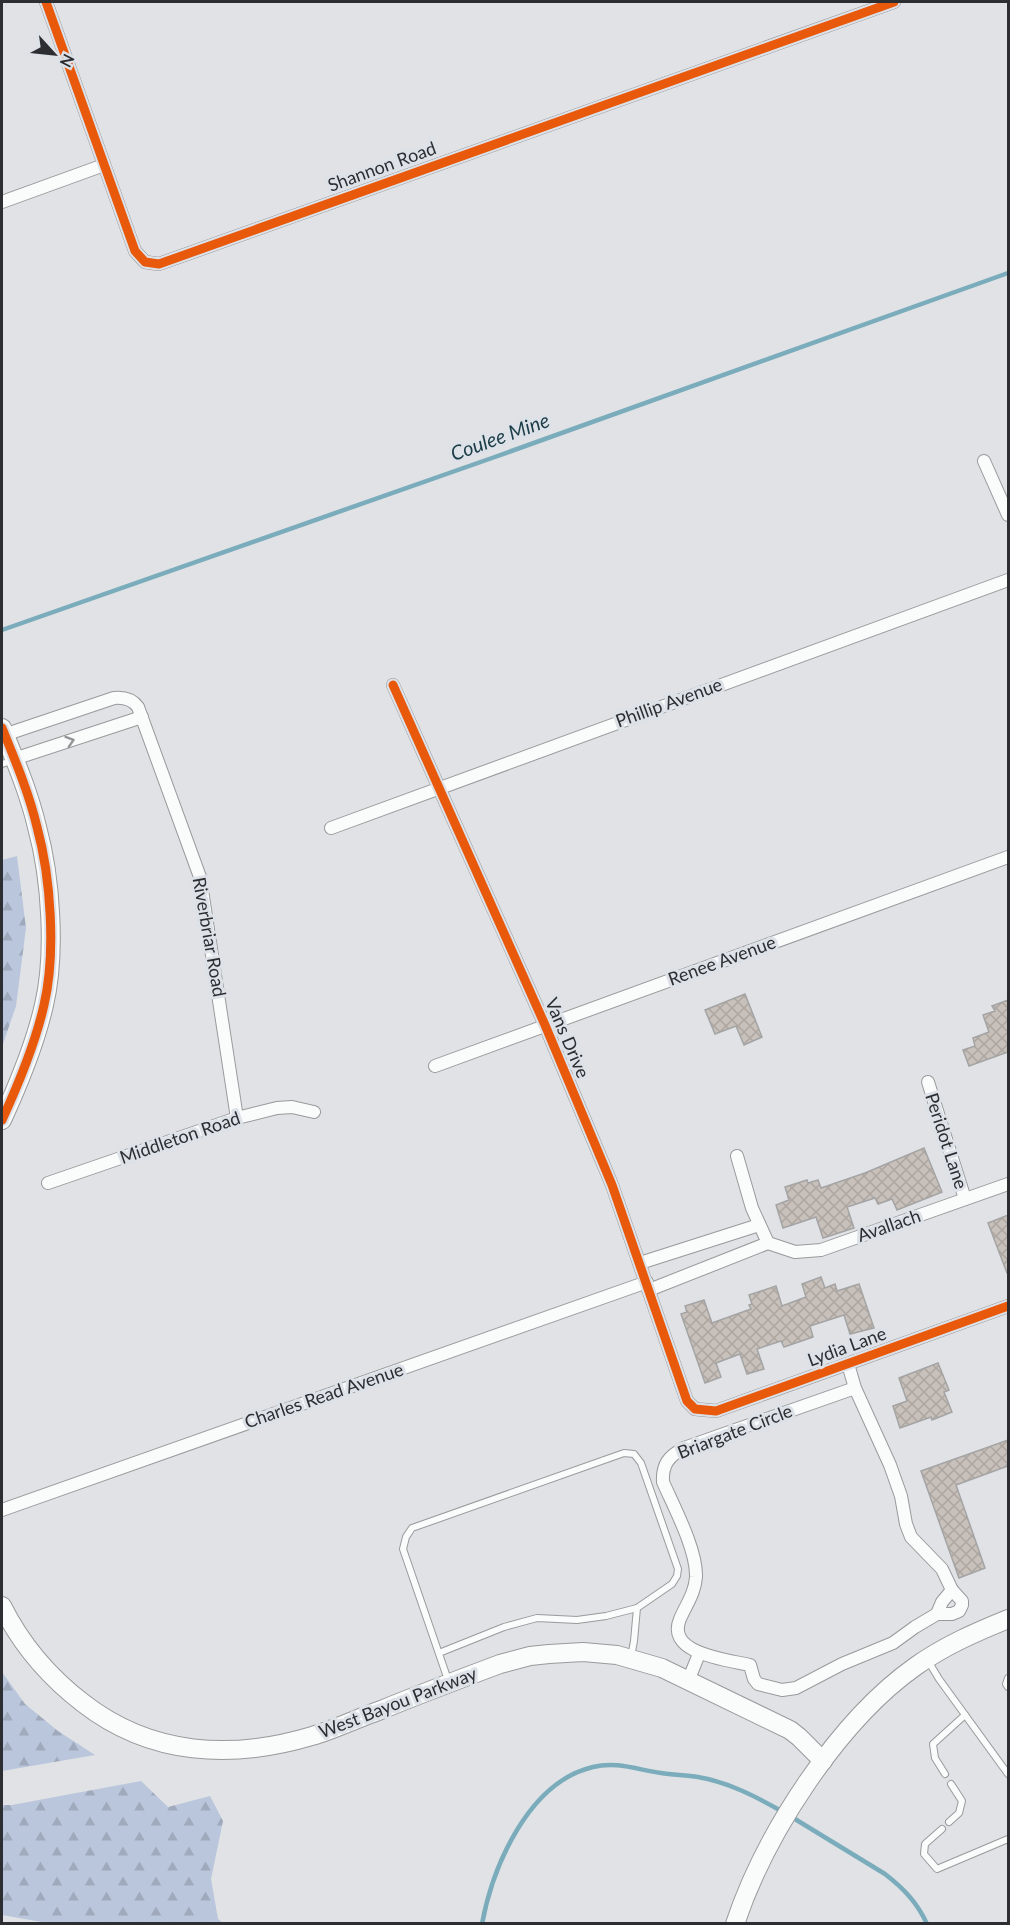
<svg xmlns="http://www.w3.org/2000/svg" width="1010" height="1925" font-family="Lato,sans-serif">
	<defs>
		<pattern id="forest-firs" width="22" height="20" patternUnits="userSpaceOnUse" patternTransform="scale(1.5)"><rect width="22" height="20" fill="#bac6dc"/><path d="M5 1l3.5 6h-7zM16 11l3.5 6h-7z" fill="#a0aabd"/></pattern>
		<pattern id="building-cross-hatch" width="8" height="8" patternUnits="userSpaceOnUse" patternTransform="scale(1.5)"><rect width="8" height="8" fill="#c8c0ba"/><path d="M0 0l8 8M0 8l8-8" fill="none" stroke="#aca5a0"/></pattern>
	</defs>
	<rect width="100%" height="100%" fill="#e0e2e5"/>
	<g fill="url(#forest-firs)">
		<path d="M 17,856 L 26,928 L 16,1006 L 2,1047 L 2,860 Z"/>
		<path d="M 2,1672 L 25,1704 L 58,1731 L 95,1755 L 2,1771 Z"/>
		<path d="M 141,1781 L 168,1807 L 210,1796 L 223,1821 L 211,1879 L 218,1919 L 223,1923 L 53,1924 L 2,1915 L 2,1805 L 12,1805 Z"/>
	</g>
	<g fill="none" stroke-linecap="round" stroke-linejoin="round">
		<g stroke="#7aacbc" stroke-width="4.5">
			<path d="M 2,630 L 492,458 L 1008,273"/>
			<path d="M 790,1816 L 885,1874 C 903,1888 917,1902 927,1924"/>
			<path d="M 482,1924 C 493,1865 529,1782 593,1767 C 617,1761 638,1770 661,1773 C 674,1775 686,1775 698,1777 C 728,1782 757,1797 783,1812"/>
		</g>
	</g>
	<g fill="url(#building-cross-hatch)" stroke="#a4a4a5" stroke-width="1.5">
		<path d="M 745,994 L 762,1037 L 744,1045 L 736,1026 L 715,1034 L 705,1010 Z"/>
		<path d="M 1008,1000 L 1008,1052 L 969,1066 L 963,1050 L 975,1046 L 973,1038 L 989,1032 L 983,1015 L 995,1011 L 992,1006 Z"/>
		<path d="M 924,1148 L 942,1192 L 897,1210 L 892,1199 L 878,1204 L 875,1198 L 847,1207 L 854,1228 L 823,1238 L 816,1217 L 783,1228 L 776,1205 L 789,1200 L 785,1187 L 807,1180 L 808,1183 L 818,1180 L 821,1188 L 865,1173 Z"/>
		<path d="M 1008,1215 L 1008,1273 L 1007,1273 L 988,1223 Z"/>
		<path d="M 821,1277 L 825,1288 L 835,1284 L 837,1291 L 859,1284 L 874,1328 L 850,1334 L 844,1315 L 810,1326 L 813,1337 L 784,1347 L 781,1341 L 757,1349 L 764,1369 L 747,1374 L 740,1354 L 716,1363 L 721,1377 L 705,1383 L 681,1314 L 687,1312 L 685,1306 L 704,1300 L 712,1323 L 751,1309 L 749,1305 L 752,1304 L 749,1295 L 776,1286 L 782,1306 L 806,1297 L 802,1284 Z"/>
		<path d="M 938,1363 L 949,1390 L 944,1392 L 952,1412 L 932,1420 L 931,1417 L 900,1428 L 893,1406 L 907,1401 L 899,1378 Z"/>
		<path d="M 1008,1440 L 1008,1466 L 956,1485 L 985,1568 L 959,1578 L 921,1471 Z"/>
	</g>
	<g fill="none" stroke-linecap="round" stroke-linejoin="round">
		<defs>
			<g id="lane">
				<path d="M 2,764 L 14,760"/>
				<path d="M 439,1653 L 504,1627 L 537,1618 L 577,1620 L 606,1616 L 637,1608 L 672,1584 L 677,1576 L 678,1569 L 641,1463 L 634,1454 L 624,1453 L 412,1528 L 406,1537 L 403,1549 L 448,1680"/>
				<path d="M 631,1657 L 634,1641 L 637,1608"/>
				<path d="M 927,1659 L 939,1679 L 1008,1774"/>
				<path d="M 1008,1678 L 1006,1684 L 1008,1687"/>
				<path d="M 945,1774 L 935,1758 L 933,1744 L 965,1715"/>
				<path d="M 949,1822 L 959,1813 L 962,1801 L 951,1784"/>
				<path d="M 942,1829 L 925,1844 L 924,1854 L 937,1869 L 1008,1839"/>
			</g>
			<g id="street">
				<path d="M 46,2 L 135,251 L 145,262 L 159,264 L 894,2"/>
				<path d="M 2,202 L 104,165"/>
				<path d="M 984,461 L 1008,515"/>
				<path d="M 393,685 L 545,1025 L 612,1185 L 687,1401 L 695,1409 L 716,1411 L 1008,1306"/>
				<path d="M 4,735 L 114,698 C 124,697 132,699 138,707 L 200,877 L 237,1118"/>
				<path d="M 14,759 L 142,717"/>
				<path d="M 331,828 L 1008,580"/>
				<path d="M 435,1066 L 1008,857"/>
				<path d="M 928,1082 L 965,1199"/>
				<path d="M 737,1156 L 752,1208 L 768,1243 L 795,1252 L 821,1250 L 1008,1184"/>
				<path d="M 48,1183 L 237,1118 L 277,1108 L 292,1107 L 314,1112"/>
				<path d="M 640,1263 L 759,1225"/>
				<path d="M 649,1290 L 768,1243"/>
				<path d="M 848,1364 L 855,1388 L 890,1465 L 901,1496 L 906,1524 L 911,1537 L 942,1569 L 952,1590 L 962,1601 L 962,1605 L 959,1611 L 952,1614 L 937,1614 L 915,1627 L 893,1643 L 842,1664 L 796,1688 L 782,1690 L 758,1684 L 754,1679 L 750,1665 C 729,1660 665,1654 680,1619 C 686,1605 695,1593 696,1577 C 697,1550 674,1507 663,1482 C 662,1464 669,1456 684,1448 L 855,1388"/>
				<path d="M 2,1510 L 647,1282"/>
				<path d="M 937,1614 L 942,1602 L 952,1590"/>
				<path d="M 688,1681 L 699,1654"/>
			</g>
			<g id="secondary">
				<path d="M 2,728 C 15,760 29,793 37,827 C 51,878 56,954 44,1005 C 35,1045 19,1083 2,1120"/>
				<path d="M 2,1606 C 21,1644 49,1677 83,1703 C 151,1756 232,1760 312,1736 C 336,1729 358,1718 381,1710 C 420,1694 460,1679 500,1664 L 530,1656 L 549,1654 L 583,1652 L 617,1655 L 662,1668 L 790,1730 L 799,1737 L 823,1761"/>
				<path d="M 735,1924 C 765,1834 838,1721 916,1666 C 944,1646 976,1632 1008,1619"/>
			</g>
		</defs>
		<use href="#lane" stroke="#989a9c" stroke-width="8"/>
		<use href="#street" stroke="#989a9c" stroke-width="14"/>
		<use href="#secondary" stroke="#989a9c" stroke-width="20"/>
		<use href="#lane" stroke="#fafbfb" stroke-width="6"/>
		<use href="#street" stroke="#fafbfb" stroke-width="12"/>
		<use href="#secondary" stroke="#fafbfb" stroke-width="18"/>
		<defs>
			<g id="cycleway">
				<path d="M 46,2 L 135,251 L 145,262 L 159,264 L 894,2"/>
				<path d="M 393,685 L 545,1025 L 612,1185 L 687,1401 L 695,1409 L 716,1411 L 1008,1306"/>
				<path d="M 2,728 C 15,760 29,793 37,827 C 51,878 56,954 44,1005 C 35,1045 19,1083 2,1120"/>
			</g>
		</defs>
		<use href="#cycleway" stroke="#dde1e8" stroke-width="13"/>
		<use href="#cycleway" stroke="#e8590c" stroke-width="9"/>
	</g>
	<defs><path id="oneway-chevron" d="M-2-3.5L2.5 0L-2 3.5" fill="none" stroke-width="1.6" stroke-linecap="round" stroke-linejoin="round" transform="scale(1.5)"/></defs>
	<use stroke="#939496" href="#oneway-chevron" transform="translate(70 741) rotate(-18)"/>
	<g text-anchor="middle" stroke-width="6" stroke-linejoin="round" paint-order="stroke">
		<g font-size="18" fill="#2c2e31" stroke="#dde1e8">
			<text transform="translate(382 167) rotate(-20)" y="6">Shannon Road</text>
			<text transform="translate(669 703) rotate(-20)" y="6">Phillip Avenue</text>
			<text transform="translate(209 937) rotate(80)" y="6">Riverbriar Road</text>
			<text transform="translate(722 961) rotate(-20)" y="6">Renee Avenue</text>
			<text transform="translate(567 1038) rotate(67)" y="6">Vans Drive</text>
			<text transform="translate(180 1138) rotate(-19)" y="6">Middleton Road</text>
			<text transform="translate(946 1141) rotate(72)" y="6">Peridot Lane</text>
			<text transform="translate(889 1226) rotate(-19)" y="6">Avallach</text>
			<text transform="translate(847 1347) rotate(-20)" y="6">Lydia Lane</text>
			<text transform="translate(324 1396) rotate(-19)" y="6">Charles Read Avenue</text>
			<text transform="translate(735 1432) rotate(-21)" y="6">Briargate Circle</text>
			<text transform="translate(398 1703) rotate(-21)" y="6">West Bayou Parkway</text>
		</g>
		<g font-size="20" font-style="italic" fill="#1b3d47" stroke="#dde1e8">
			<text transform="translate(500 437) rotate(-20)" y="7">Coulee Mine</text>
		</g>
	</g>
	<rect width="1010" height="1925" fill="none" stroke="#2c2e31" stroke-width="6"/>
	<g transform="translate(54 54) rotate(117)" stroke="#dde1e8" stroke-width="4.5" paint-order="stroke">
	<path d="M0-4.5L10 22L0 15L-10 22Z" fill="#2c2e31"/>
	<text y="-9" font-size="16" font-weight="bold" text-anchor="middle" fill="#2c2e31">N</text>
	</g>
</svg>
